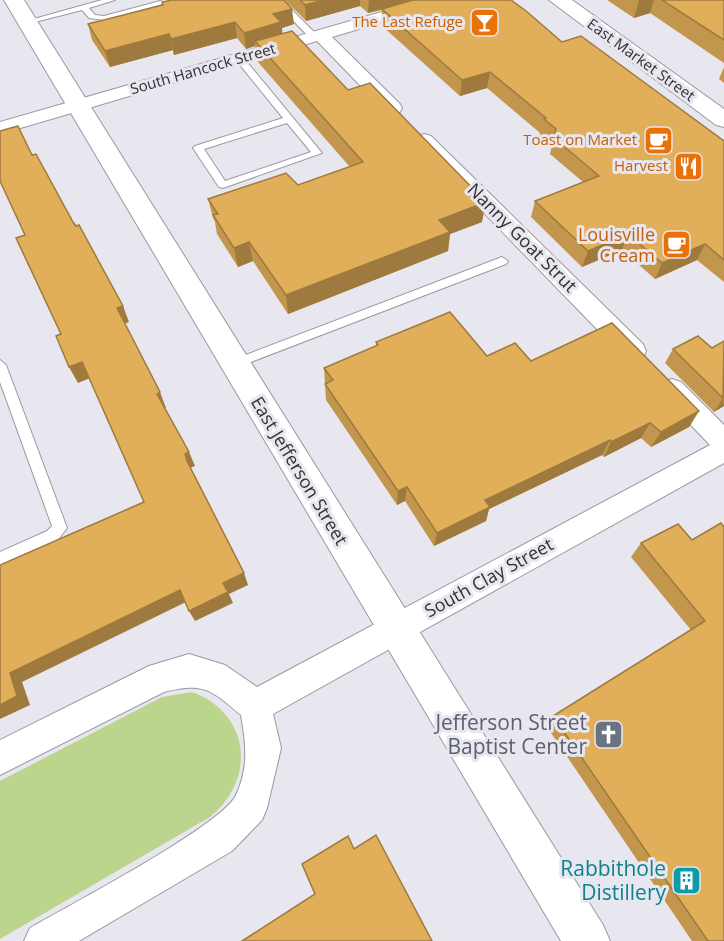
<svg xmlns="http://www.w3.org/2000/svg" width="724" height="941" font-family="'Open Sans',sans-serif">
	<rect width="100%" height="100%" fill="#e8e6ee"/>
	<path fill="#bbd58d" d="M 192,692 C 250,713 257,779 210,817 L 0,939 L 0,781 L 162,697 Z"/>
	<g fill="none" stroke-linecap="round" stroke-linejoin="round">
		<defs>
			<g id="lane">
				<path d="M 102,0 L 115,0 L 89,8 L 95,15 L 104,16 L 164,0 L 177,0 L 104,20 L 89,18 L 82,10 L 27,24 L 23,22 Z"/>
				<path d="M 273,0 L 282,0 L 317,35 L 317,39 L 311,39 Z"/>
				<path d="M 239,55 L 242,56 L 322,153 L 223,188 L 219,187 L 193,148 L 195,146 L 283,118 L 236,60 L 235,58 ZM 287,123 L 311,152 L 225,181 L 204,149 Z"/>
				<path d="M 502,257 L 508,261 L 506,264 L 238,367 L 230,367 L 228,364 L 230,361 Z"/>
				<path d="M 0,360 L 6,365 L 67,528 L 57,541 L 0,566 L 0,552 L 47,531 L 52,526 L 0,382 Z"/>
			</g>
			<g id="street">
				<path d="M 423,0 L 449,0 L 447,3 L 332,37 L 400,104 L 402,108 L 400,112 L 386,112 L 317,41 L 0,134 L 0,122 Z"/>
				<path d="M 424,134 L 431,136 L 643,344 L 646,351 L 643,358 L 634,360 L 625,358 L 417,144 L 414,140 L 417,136 Z"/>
				<path d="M 672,379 L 681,382 L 724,425 L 724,463 L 273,714 L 281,748 L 267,808 L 262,820 L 232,851 L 79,941 L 24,941 L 30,928 C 66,907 223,825 236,795 C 249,767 246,744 241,715 C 210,689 204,682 164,692 L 0,775 L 0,740 L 149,666 L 189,654 L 225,665 L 257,687 L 710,445 L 663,396 L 659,389 L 663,382 Z"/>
			</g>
			<path id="secondary" d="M 4,0 L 24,0 L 603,925 L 610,941 L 561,941 Z"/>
			<path id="primary" d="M 549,0 L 572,0 L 724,109 L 724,127 L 716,125 Z"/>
		</defs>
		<use href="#lane" stroke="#9b99a1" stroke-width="2"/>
		<use href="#street" stroke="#9b99a1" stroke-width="2"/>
		<use href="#secondary" stroke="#9b99a1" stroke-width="2"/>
		<use href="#primary" stroke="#9b99a1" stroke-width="2"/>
		<use href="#lane" fill="#fff" fill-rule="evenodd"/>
		<use href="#street" fill="#fff" fill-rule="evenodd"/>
		<use href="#secondary" fill="#fff" fill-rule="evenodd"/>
		<use href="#primary" fill="#fff" fill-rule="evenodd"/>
	</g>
	<g fill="#c2964d">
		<path d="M 285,0 L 511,0 L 562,42 L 724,141 L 724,282 L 697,260 L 655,279 L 622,250 L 582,267 L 531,217 L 535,201 L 583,182 L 550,154 L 552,145 L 540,135 L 540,133 L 487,88 L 460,96 L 381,25 L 382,10 L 368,13 L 360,6 L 306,21 Z"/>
		<path d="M 607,0 L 724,0 L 724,63 L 650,13 L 634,18 Z"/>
		<path d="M 162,2 L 294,24 L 282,28 L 282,33 L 348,90 L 482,222 L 450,234 L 448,251 L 288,314 L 253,261 L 238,267 L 217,234 L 215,222 L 213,218 L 208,199 L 298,185 L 350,167 L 257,61 L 255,46 L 246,49 L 237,38 L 174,55 L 173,50 L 110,67 L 92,40 L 88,24 L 162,5 Z"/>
		<path d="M 724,67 L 724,83 L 719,79 Z"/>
		<path d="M 724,341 L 724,406 L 714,412 L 665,363 L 673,349 L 712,348 Z"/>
		<path d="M 376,342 L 487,356 L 531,361 L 699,411 L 689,427 L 651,447 L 641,438 L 604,457 L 602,455 L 489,509 L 486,521 L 434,546 L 405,501 L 397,505 L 326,400 L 324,368 L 376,346 Z"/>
		<path d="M 721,523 L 724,941 L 692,941 L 545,724 L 553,716 L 691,630 L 631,557 L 641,543 L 692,540 Z"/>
	</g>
	<g fill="#9e7a3e">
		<path d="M 323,0 L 360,0 L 360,6 L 306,21 L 305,5 Z"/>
		<path d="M 369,0 L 415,0 L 368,13 Z"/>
		<path d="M 639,0 L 654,0 L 650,13 L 634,18 Z"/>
		<path d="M 292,9 L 294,24 L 282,28 L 283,38 L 255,41 L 255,46 L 246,49 L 244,33 L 273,14 Z"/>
		<path d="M 235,22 L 237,38 L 174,55 L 171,39 Z"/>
		<path d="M 169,34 L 173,50 L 110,67 L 105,51 Z"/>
		<path d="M 490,72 L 487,88 L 460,96 L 462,80 Z"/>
		<path d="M 486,202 L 482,222 L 450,234 L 448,251 L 288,314 L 286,295 L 439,220 Z"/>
		<path d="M 628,234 L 622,250 L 582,267 L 588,251 Z"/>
		<path d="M 249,242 L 253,261 L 238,267 L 234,248 Z"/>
		<path d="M 705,244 L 697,260 L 655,279 L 662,263 Z"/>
		<path d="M 123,306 L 129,322 L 124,324 L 117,308 Z"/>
		<path d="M 82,362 L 90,378 L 78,383 L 69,367 Z"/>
		<path d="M 160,392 L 166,408 L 163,409 L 157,394 Z"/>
		<path d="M 723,398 L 724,406 L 714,412 Z"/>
		<path d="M 699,411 L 689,427 L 651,447 L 661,432 Z"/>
		<path d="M 650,423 L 641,438 L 604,457 L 611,442 Z"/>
		<path d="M 610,440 L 602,455 L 489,509 L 486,521 L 434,546 L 437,533 L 485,500 Z"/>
		<path d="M 189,452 L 195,466 L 190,468 L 185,454 Z"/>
		<path d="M 407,487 L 405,501 L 397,505 L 398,491 Z"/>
		<path d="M 244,573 L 248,585 L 229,594 L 233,603 L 195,621 L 189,611 L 223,583 Z"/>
		<path d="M 180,590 L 186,602 L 22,682 L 30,705 L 0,719 L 0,705 L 10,673 Z"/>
	</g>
	<g fill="#e1ae59" stroke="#9e7a3e" stroke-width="1.5">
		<path d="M 172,0 L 284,0 L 292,9 L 273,14 L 281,22 L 244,33 L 235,22 L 171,39 L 169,34 L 105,51 L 88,24 L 163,5 L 162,2 Z"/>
		<path d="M 300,0 L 323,0 L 305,5 Z"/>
		<path d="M 413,0 L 511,0 L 526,11 L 562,42 L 581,36 L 724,141 L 724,260 L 705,244 L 662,263 L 628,234 L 588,251 L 535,201 L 599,176 L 554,138 L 556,129 L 544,119 L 546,118 L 490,72 L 462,80 L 382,9 Z"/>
		<path d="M 662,0 L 724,0 L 724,40 Z"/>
		<path d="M 292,31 L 348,90 L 370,83 L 486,202 L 439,220 L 450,232 L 286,295 L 249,242 L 234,248 L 213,215 L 218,214 L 208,199 L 286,173 L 298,185 L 363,162 L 255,41 Z"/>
		<path d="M 18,126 L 32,155 L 36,154 L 73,222 L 76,226 L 79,225 L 123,306 L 117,308 L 160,392 L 157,394 L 189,452 L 185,454 L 187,461 L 244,573 L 223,583 L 228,592 L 189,611 L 180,590 L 10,673 L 17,696 L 0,705 L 0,565 L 144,502 L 82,362 L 69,367 L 56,336 L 61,334 L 16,238 L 25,235 L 0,181 L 0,131 Z"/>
		<path d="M 450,312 L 487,356 L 515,343 L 531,361 L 612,323 L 699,411 L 661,432 L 650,423 L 611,442 L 610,440 L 485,500 L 490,507 L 437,533 L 407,487 L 398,491 L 325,384 L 333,380 L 324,368 L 378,345 L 376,342 Z"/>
		<path d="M 698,336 L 712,348 L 724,341 L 723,398 L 673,349 Z"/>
		<path d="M 721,523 L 724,527 L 724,941 L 708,941 L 553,716 L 705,621 L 641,543 L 678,524 L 692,540 Z"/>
		<path d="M 376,835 L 432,941 L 242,941 L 315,894 L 302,864 L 348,836 L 354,849 Z"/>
	</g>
	<defs>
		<symbol id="bar-square" viewBox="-11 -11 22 22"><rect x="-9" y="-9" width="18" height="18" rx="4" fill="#e8710a" stroke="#e8e6ee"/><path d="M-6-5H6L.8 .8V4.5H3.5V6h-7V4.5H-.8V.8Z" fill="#fff"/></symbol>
		<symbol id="cafe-square" viewBox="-11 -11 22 22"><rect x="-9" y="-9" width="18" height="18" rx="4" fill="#e8710a" stroke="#e8e6ee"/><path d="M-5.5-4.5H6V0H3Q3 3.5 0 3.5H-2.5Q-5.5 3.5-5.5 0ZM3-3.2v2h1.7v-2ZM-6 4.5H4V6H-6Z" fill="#fff"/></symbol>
		<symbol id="restaurant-square" viewBox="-11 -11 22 22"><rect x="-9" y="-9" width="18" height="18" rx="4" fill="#e8710a" stroke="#e8e6ee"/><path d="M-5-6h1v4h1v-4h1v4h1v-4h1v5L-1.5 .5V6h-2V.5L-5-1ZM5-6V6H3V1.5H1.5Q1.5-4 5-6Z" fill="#fff"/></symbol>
		<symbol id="church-square" viewBox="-11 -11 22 22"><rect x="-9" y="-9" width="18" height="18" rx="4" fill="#6b7280" stroke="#e8e6ee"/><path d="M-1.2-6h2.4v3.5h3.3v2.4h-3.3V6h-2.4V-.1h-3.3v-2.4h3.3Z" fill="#fff"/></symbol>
		<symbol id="building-square" viewBox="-11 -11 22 22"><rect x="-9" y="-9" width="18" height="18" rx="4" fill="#0f9aa8" stroke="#e8e6ee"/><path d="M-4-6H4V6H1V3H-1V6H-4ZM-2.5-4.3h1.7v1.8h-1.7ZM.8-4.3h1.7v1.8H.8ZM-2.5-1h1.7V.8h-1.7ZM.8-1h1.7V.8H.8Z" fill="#fff"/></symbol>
	</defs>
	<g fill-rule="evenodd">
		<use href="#bar-square" x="468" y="6" width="33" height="33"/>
		<use href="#cafe-square" x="642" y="124" width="33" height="33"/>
		<use href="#restaurant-square" x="672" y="150" width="33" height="33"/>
		<use href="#cafe-square" x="660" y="228" width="33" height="33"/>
		<use href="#church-square" x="592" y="718" width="33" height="33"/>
		<use href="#building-square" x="670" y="864" width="33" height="33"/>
	</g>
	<g text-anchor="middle" stroke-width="6" stroke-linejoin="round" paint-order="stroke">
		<g font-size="15" fill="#c56008" stroke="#e8e6ee" text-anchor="end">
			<text x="463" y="27">The Last Refuge</text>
			<text x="637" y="145">Toast on Market</text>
			<text x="668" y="171">Harvest</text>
		</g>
		<g font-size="15" fill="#323134" stroke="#e8e6ee">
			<text transform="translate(641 60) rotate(36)" y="5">East Market Street</text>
			<text transform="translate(203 69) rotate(-16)" y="5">South Hancock Street</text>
		</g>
		<g font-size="18" fill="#c56008" stroke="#e8e6ee" text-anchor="end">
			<text x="655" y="241">Louisville<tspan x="655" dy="21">Cream</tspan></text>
		</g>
		<g font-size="18" fill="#323134" stroke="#e8e6ee">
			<text transform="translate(522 238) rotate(45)" y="6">Nanny Goat Strut</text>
			<text transform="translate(299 471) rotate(59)" y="6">East Jefferson Street</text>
			<text transform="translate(489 578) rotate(-29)" y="6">South Clay Street</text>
		</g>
		<g font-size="21" fill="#5b616d" stroke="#e8e6ee" text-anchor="end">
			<text x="587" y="730">Jefferson Street<tspan x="587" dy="24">Baptist Center</tspan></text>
		</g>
		<g font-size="21" fill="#0d838f" stroke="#e8e6ee" text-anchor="end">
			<text x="666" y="876">Rabbithole<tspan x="666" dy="24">Distillery</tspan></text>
		</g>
	</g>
</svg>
